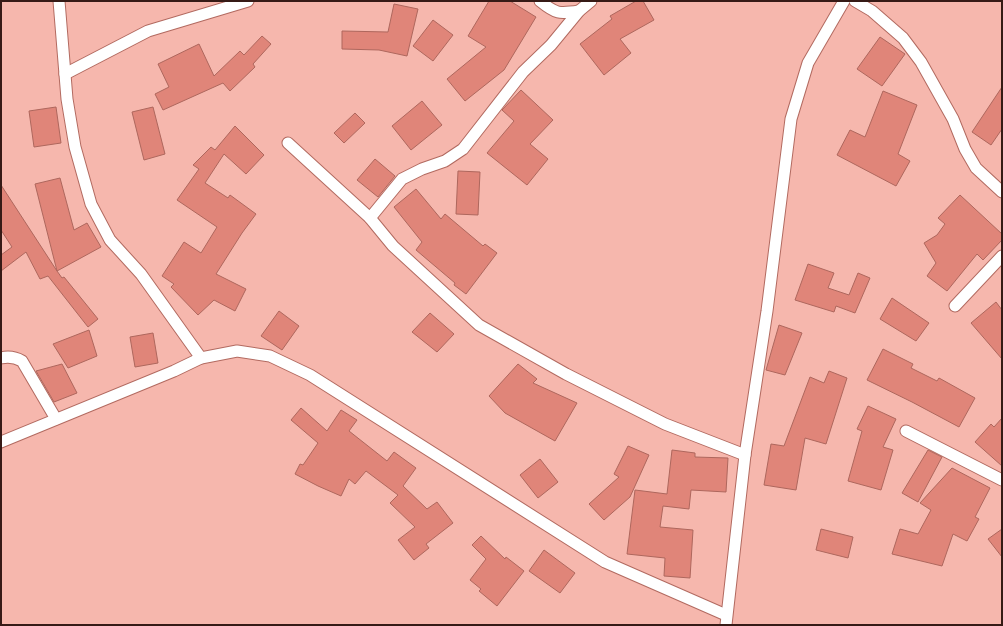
<svg xmlns="http://www.w3.org/2000/svg" width="1003" height="626" font-family="'Sofia Sans Condensed',sans-serif">
	<rect width="100%" height="100%" fill="#f6b7ad"/>
	<g fill="#e08579" stroke="#ae675d">
		<path d="M 489,1 L 510,1 L 536,17 L 504,70 L 465,101 L 447,79 L 486,47 L 468,36 Z"/>
		<path d="M 636,1 L 643,1 L 654,20 L 620,39 L 631,53 L 604,75 L 580,44 L 612,19 L 610,16 Z"/>
		<path d="M 394,4 L 418,9 L 407,56 L 379,50 L 342,49 L 342,31 L 388,32 Z"/>
		<path d="M 433,20 L 453,35 L 433,61 L 413,46 Z"/>
		<path d="M 262,36 L 271,44 L 253,64 L 255,67 L 230,91 L 223,83 L 163,110 L 155,94 L 169,87 L 158,64 L 199,44 L 214,76 L 240,51 L 244,55 Z"/>
		<path d="M 880,37 L 905,54 L 882,86 L 857,69 Z"/>
		<path d="M 1002,87 L 1002,129 L 991,145 L 972,132 Z"/>
		<path d="M 521,90 L 553,120 L 530,144 L 548,159 L 527,185 L 487,153 L 514,121 L 502,110 Z"/>
		<path d="M 883,91 L 917,105 L 898,154 L 910,161 L 896,186 L 837,155 L 850,130 L 865,137 Z"/>
		<path d="M 422,101 L 442,125 L 411,150 L 392,126 Z"/>
		<path d="M 56,107 L 61,143 L 34,147 L 29,111 Z"/>
		<path d="M 153,107 L 165,154 L 144,160 L 132,112 Z"/>
		<path d="M 355,113 L 365,123 L 344,143 L 334,133 Z"/>
		<path d="M 235,126 L 264,155 L 246,174 L 224,154 L 205,183 L 228,198 L 230,195 L 256,214 L 242,233 L 216,274 L 246,289 L 235,311 L 214,300 L 198,315 L 171,287 L 174,284 L 162,276 L 184,242 L 201,253 L 217,227 L 177,200 L 199,169 L 193,165 L 211,147 L 215,150 Z"/>
		<path d="M 375,159 L 395,176 L 378,197 L 357,180 Z"/>
		<path d="M 458,171 L 480,172 L 478,215 L 456,214 Z"/>
		<path d="M 60,178 L 74,230 L 87,223 L 101,247 L 57,271 L 62,278 L 64,277 L 98,319 L 88,327 L 48,276 L 40,279 L 26,252 L 1,271 L 1,255 L 12,247 L 1,230 L 1,185 L 57,271 L 35,184 Z"/>
		<path d="M 416,189 L 441,219 L 445,214 L 483,246 L 485,244 L 497,253 L 466,294 L 454,285 L 455,283 L 416,250 L 422,242 L 394,207 Z"/>
		<path d="M 960,195 L 1002,234 L 1002,240 L 983,260 L 977,254 L 947,291 L 927,276 L 936,263 L 924,243 L 937,235 L 945,224 L 938,218 Z"/>
		<path d="M 808,264 L 834,273 L 828,288 L 849,295 L 858,273 L 870,278 L 855,313 L 836,306 L 834,312 L 795,300 Z"/>
		<path d="M 892,298 L 929,323 L 916,341 L 880,319 Z"/>
		<path d="M 996,302 L 1002,310 L 1002,359 L 971,323 Z"/>
		<path d="M 279,311 L 299,326 L 282,350 L 261,336 Z"/>
		<path d="M 430,313 L 454,334 L 437,352 L 412,332 Z"/>
		<path d="M 779,325 L 802,333 L 785,375 L 766,370 Z"/>
		<path d="M 89,330 L 97,356 L 68,368 L 53,344 Z"/>
		<path d="M 153,333 L 158,363 L 135,367 L 130,337 Z"/>
		<path d="M 883,349 L 913,364 L 911,368 L 937,381 L 939,378 L 975,398 L 959,427 L 912,402 L 867,380 Z"/>
		<path d="M 62,364 L 77,393 L 54,402 L 36,371 Z"/>
		<path d="M 518,364 L 537,379 L 533,383 L 577,403 L 555,441 L 505,413 L 489,396 Z"/>
		<path d="M 829,371 L 847,378 L 826,444 L 805,438 L 796,490 L 764,485 L 771,444 L 784,446 L 810,377 L 824,383 Z"/>
		<path d="M 868,406 L 896,419 L 883,447 L 893,450 L 881,490 L 848,481 L 862,431 L 857,429 Z"/>
		<path d="M 301,408 L 327,431 L 341,410 L 357,420 L 349,431 L 387,461 L 394,452 L 416,468 L 403,486 L 427,509 L 437,502 L 453,523 L 426,544 L 429,548 L 414,560 L 398,540 L 415,527 L 390,503 L 398,495 L 366,471 L 355,484 L 349,479 L 341,496 L 318,486 L 295,474 L 300,464 L 303,465 L 318,443 L 291,420 Z"/>
		<path d="M 1002,418 L 1002,466 L 975,442 L 991,424 L 994,427 Z"/>
		<path d="M 628,446 L 649,455 L 630,497 L 604,520 L 589,504 L 619,477 L 614,474 Z"/>
		<path d="M 672,450 L 695,453 L 695,457 L 728,458 L 726,492 L 691,490 L 689,509 L 663,506 L 660,527 L 693,530 L 690,578 L 664,576 L 665,558 L 627,554 L 635,490 L 667,494 Z"/>
		<path d="M 928,450 L 942,457 L 918,502 L 902,493 Z"/>
		<path d="M 540,459 L 558,482 L 538,498 L 520,475 Z"/>
		<path d="M 952,468 L 990,488 L 975,517 L 979,519 L 967,541 L 953,534 L 942,566 L 892,554 L 900,529 L 918,534 L 931,510 L 920,503 Z"/>
		<path d="M 821,529 L 853,537 L 848,558 L 816,550 Z"/>
		<path d="M 1002,529 L 1002,557 L 988,539 Z"/>
		<path d="M 481,536 L 505,559 L 506,557 L 524,571 L 497,606 L 479,591 L 481,589 L 470,580 L 486,559 L 472,545 Z"/>
		<path d="M 544,550 L 575,573 L 560,593 L 529,571 Z"/>
	</g>
	<g fill="none" stroke-linecap="round" stroke-linejoin="round">
		<defs>
			<g id="minor">
				<path d="M 59,1 L 67,99 L 75,147 L 91,204 L 110,240 L 141,274 L 201,358"/>
				<path d="M 540,1 C 556,14 559,14 579,11"/>
				<path d="M 855,1 L 872,11 L 903,38 L 921,62 L 953,119 L 965,149 L 976,168 L 1002,192"/>
				<path d="M 65,74 L 148,31 L 248,1"/>
				<path d="M 288,143 L 370,218 L 393,246 L 479,325 L 566,374 L 665,424 L 745,455"/>
				<path d="M 370,218 L 402,179 L 422,169 L 445,161 L 463,149 L 523,72 L 551,45 L 579,11 L 591,1"/>
				<path d="M 955,306 L 1002,256"/>
				<path d="M 1,358 C 9,356 15,357 22,361 L 56,419"/>
				<path d="M 906,431 L 1002,480"/>
				<path d="M 1,442 L 174,371 L 201,358 L 237,351 L 270,356 L 310,375 L 605,562 L 726,615"/>
				<path d="M 726,625 L 745,455 L 767,311 L 791,119 L 808,63 L 844,1"/>
			</g>
		</defs>
		<use href="#minor" stroke="#b26a60" stroke-width="13"/>
		<use href="#minor" stroke="#fff" stroke-width="11"/>
	</g>
	<rect width="1003" height="626" fill="none" stroke="#361a16" stroke-width="4"/>
</svg>
